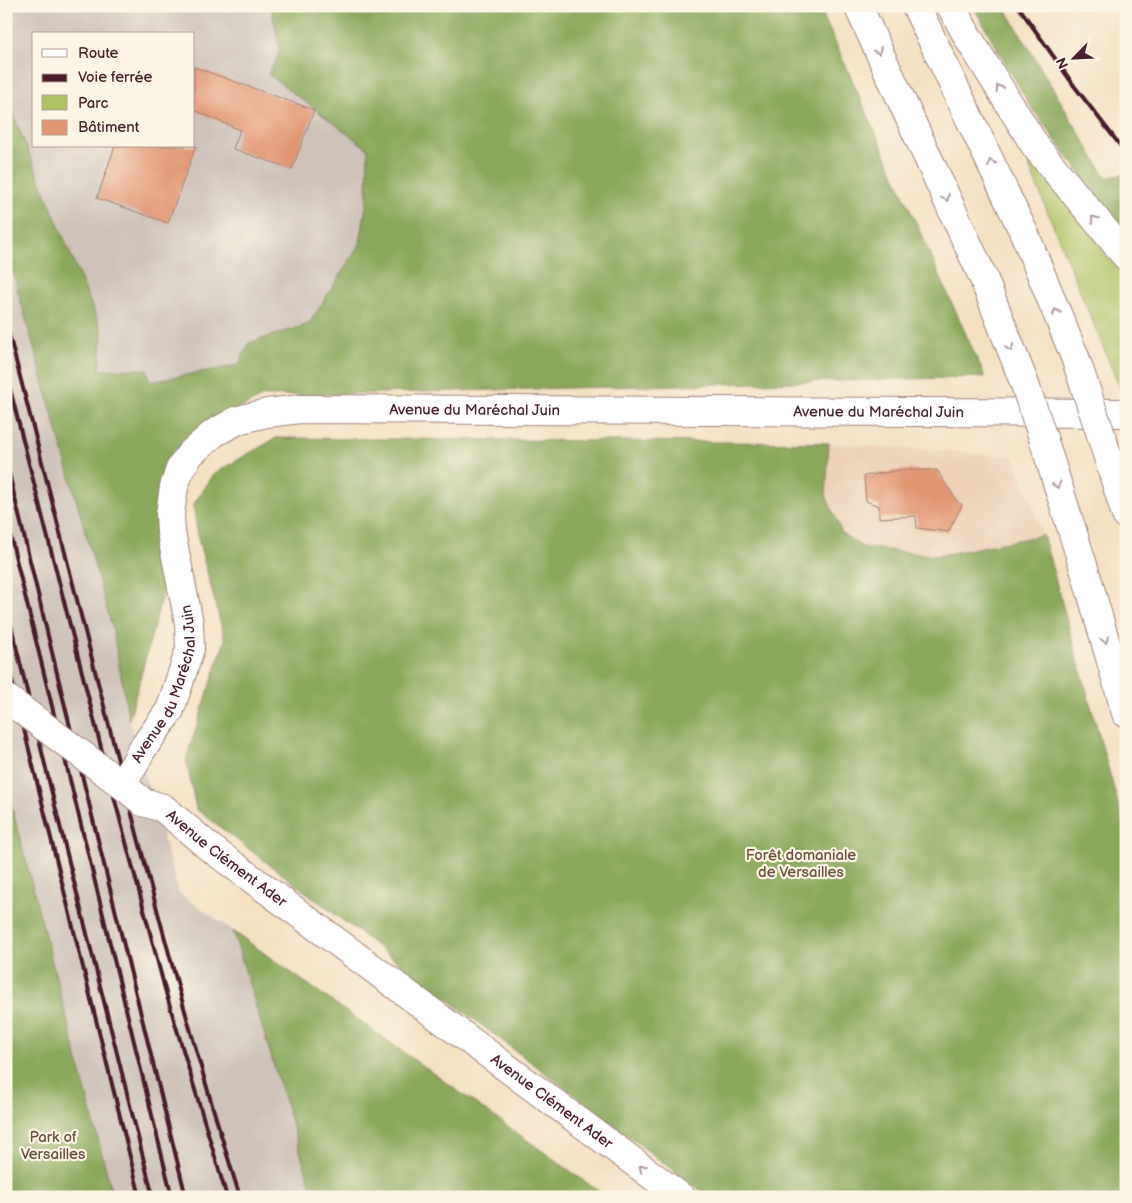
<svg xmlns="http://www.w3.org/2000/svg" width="1132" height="1203" font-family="'Balsamiq Sans',sans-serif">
	<rect width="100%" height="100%" fill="#fcf5e5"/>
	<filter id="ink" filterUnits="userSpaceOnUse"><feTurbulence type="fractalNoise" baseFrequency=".02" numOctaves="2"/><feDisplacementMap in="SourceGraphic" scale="10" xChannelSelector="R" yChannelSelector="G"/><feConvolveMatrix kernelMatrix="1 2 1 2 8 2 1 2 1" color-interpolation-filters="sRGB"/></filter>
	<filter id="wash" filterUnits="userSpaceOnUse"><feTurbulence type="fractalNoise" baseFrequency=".0096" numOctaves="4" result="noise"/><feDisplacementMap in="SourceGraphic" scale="20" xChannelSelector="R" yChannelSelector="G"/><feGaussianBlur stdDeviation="1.12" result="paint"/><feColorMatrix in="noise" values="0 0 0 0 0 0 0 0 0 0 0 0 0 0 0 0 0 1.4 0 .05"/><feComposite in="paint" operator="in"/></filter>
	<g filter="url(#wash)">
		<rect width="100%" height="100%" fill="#f4e1c4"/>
		<path fill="#edd2b9" d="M 829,443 L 1013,456 L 1043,535 L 937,556 L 862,547 L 842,533 L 826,496 Z"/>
		<g fill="#cec2b9" fill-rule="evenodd">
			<path d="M 6,6 L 271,6 L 280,52 L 268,74 L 368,149 L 367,200 L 360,244 L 309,324 L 249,343 L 238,365 L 150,382 L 147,369 L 100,370 L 102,331 L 6,97 ZM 34,34 L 194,34 L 194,146 L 34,146 Z"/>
			<path d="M 6,248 L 113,631 L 129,720 L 179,893 L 233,931 L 314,1197 L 113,1197 L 6,784 Z"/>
		</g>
		<path fill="#aec266" stroke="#7c7048" d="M 1037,161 L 1108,258 L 1126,277 L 1126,391 L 1121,391 L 1028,164 Z"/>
		<g fill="#8aa85b" stroke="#6a6443">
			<path d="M 271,6 L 819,6 L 985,377 L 263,396 L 202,430 L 164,480 L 165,585 L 129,720 L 113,631 L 6,248 L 6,97 L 102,331 L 100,370 L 147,369 L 150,382 L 238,365 L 249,343 L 309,324 L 360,244 L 367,200 L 368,149 L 268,74 L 280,52 Z"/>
			<path d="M 973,6 L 1004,6 L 1106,178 L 1126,174 L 1126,233 L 1115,221 L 1029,104 Z"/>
			<path d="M 276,438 L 829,443 L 826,496 L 842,533 L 862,547 L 937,556 L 1043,535 L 1126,832 L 1126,1197 L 709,1197 L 196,809 L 186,759 L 225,640 L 199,542 L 193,505 L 215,473 Z"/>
			<path d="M 6,784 L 113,1197 L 6,1197 Z"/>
			<path d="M 233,931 L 607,1197 L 314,1197 Z"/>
		</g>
		<g id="blocks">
			<g fill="#e29773">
				<path d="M 194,67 L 314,110 L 292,169 L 233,149 L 240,130 L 194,110 Z"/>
				<path d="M 115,146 L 196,146 L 168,223 L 97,198 Z"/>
				<path d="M 901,470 L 937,470 L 956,500 L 962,505 L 948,532 L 917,528 L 916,516 L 879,518 L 879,506 L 866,501 L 864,476 Z"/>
			</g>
		</g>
	</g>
	<g filter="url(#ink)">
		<use href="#blocks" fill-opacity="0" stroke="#9f8078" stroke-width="1"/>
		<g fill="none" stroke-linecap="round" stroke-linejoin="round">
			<defs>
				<g id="secondary">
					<path id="s1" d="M 134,765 L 141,751 L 170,710 L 190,649 L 189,623 L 171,532 L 170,514 L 174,487 L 180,469 L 190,454 L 214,433 L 238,420 L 267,413 L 301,409 L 1126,413"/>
				</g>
				<g id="primary">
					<path id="s2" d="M 143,802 L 163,808 L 209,847 L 681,1197"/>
				</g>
				<g id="highway">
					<path d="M 858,6 L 983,277 L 1024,382"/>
					<path d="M 916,6 L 1025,235 L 1075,357"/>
					<path d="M 951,6 L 969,39 L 1036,147 L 1126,256"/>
					<path d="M 1043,438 L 1087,578 L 1126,713"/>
					<path d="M 1102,438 L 1126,515"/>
				</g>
			</defs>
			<use href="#secondary" stroke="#9f8078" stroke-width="30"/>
			<use href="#primary" stroke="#9f8078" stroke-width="30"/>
			<use href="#highway" stroke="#9f8078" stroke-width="30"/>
			<use href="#secondary" stroke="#fff" stroke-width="28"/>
			<use href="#primary" stroke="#fff" stroke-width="28"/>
			<use href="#highway" stroke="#fff" stroke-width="28"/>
			<g stroke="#4a1f2b" stroke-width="4">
				<path d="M 1018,6 L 1075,87 L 1126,153"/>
				<path d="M 6,323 C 83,615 150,909 240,1197"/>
				<path d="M 6,373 L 104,759 L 166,993 L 227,1197"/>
				<path d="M 6,461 L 62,694 L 186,1197"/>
				<path d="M 6,518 L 172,1197"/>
				<path d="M 6,605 L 59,822 L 153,1197"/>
				<path d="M 6,657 L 140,1197"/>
			</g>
			<defs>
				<path id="secondary-bridge" d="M 121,784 L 134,765"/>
				<path id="primary-bridge" d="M 6,698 L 121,784 L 143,802"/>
				<g id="highway-bridge">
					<path d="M 1075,357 L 1102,438"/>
					<path d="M 1024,382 L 1043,438"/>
				</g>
			</defs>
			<use href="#secondary-bridge" stroke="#9f8078" stroke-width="30" stroke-linecap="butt"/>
			<use href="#primary-bridge" stroke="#9f8078" stroke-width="30" stroke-linecap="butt"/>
			<use href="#highway-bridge" stroke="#9f8078" stroke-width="30" stroke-linecap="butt"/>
			<use href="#secondary-bridge" stroke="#fff" stroke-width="28"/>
			<use href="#primary-bridge" stroke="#fff" stroke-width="28"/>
			<use href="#highway-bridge" stroke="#fff" stroke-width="28"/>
		</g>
		<defs><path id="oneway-chevron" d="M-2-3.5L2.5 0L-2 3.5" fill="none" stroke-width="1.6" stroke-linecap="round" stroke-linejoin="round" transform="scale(1.25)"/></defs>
		<g stroke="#ae9aa0">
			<use href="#oneway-chevron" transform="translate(878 51) rotate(65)"/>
			<use href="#oneway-chevron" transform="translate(999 88) rotate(-122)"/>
			<use href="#oneway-chevron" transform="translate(991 163) rotate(-116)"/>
			<use href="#oneway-chevron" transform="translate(946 198) rotate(65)"/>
			<use href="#oneway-chevron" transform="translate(1094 219) rotate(-129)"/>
			<use href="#oneway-chevron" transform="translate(1056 312) rotate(-112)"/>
			<use href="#oneway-chevron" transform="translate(1010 348) rotate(69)"/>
			<use href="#oneway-chevron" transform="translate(1057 485) rotate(73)"/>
			<use href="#oneway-chevron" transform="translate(1105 640) rotate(74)"/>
			<use href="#oneway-chevron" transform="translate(642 1168) rotate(-143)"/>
		</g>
	</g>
	<g text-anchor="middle" stroke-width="4.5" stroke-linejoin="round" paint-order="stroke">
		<g font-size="15" fill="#4a1f2b" stroke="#fcf5e5">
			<text dy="5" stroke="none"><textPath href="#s1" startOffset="628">Avenue du Maréchal Juin</textPath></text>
			<text dy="5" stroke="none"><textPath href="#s1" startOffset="1032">Avenue du Maréchal Juin</textPath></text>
			<text dy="5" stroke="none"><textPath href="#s1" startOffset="89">Avenue du Maréchal Juin</textPath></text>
			<text dy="5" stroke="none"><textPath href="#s2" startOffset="102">Avenue Clément Ader</textPath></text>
			<text dy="5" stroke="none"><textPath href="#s2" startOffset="508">Avenue Clément Ader</textPath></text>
		</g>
		<g font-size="15" fill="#68503d" stroke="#fcf5e5">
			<text x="801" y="860">Forêt domaniale<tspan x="801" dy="17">de Versailles</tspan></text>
			<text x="53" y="1142">Park of<tspan x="53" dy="17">Versailles</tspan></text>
		</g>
	</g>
	<rect width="1132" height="1203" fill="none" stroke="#fcf5e5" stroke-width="25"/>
	<rect x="32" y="32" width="162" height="115" fill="#fcf5e5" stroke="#b59f9b"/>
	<rect x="42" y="49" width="25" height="8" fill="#ffffff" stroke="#b59f9b"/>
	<text x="78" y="58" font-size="15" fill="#4a1f2b">Route</text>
	<rect x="42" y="74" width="25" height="8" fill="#4a1f2b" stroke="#b59f9b"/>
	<text x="78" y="82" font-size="15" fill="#4a1f2b">Voie ferrée</text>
	<rect x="42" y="95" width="25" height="15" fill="#aec266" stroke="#b59f9b"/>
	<text x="78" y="108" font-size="15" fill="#4a1f2b">Parc</text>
	<rect x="42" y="120" width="25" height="15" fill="#e29773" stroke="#b59f9b"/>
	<text x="78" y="132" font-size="15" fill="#4a1f2b">Bâtiment</text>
	<g transform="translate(1074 58) rotate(246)" stroke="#fcf5e5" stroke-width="4" paint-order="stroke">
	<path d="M0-4L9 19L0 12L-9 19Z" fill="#4a1f2b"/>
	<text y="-8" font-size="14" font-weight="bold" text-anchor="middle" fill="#4a1f2b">N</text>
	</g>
</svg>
